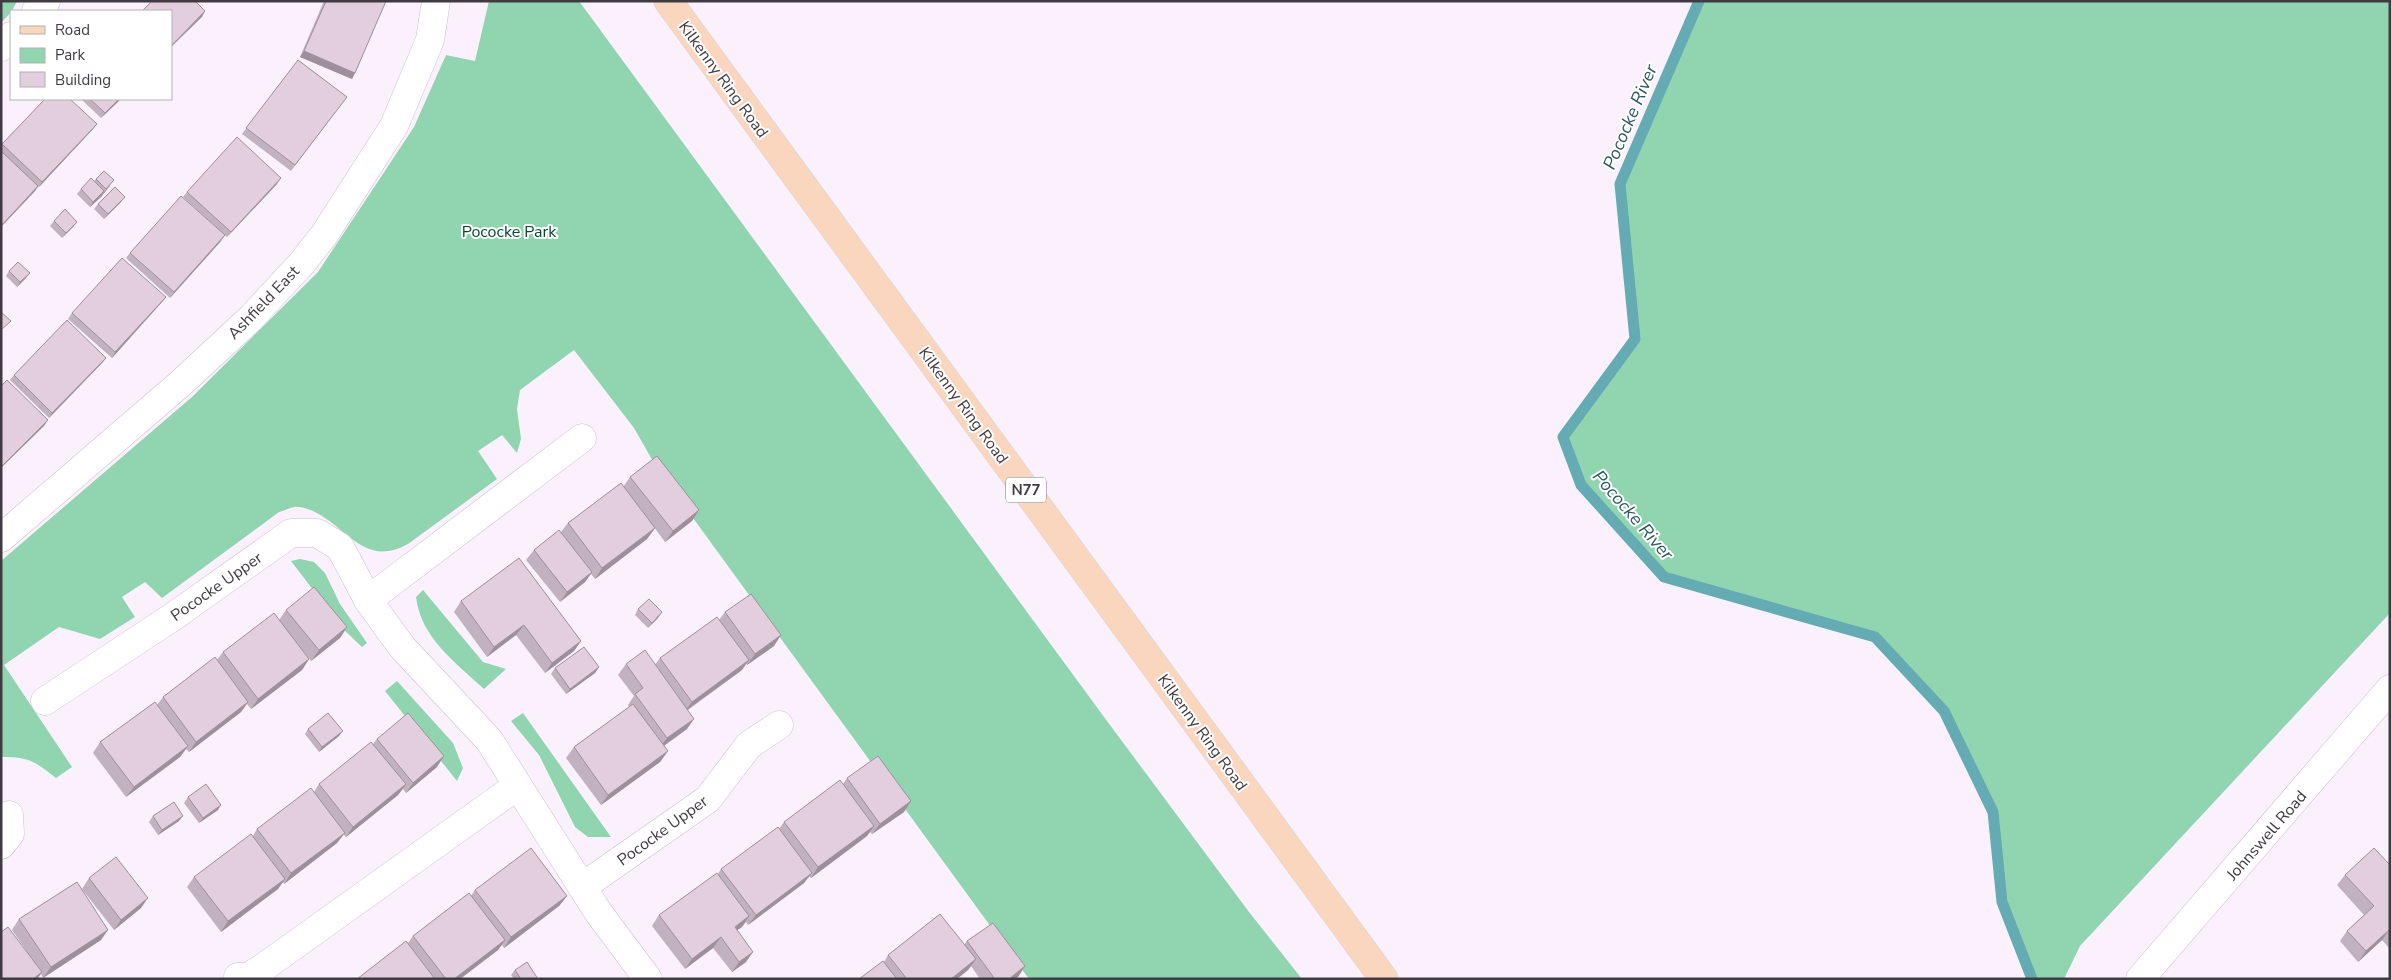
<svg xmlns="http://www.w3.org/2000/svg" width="2391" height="980" font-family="'Nunito Sans',sans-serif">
	<rect width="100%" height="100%" fill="#faf1fd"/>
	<g fill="#90d5af">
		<path d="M 1,1 L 17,1 L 12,11 L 1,23 Z"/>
		<path d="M 489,1 L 579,1 L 1107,721 L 1249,912 L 1302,979 L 1029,979 L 658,470 L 634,428 L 574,350 L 520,390 L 517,409 L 521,439 L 517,453 L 502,435 L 478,451 L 497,479 L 408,544 C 364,568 349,528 313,511 C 308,509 299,506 294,507 C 289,508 284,511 279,512 L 162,598 L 145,582 L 122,597 L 135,617 L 100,639 L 59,627 L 4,665 L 72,767 L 56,778 C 34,761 30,757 1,757 L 1,561 L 192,397 L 318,272 L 414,127 L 446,55 L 475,61 Z"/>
		<path d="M 1699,1 L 2390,1 L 2390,613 L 2080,946 L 2064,979 L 2032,979 L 2002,902 L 1993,812 L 1944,711 L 1875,637 L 1664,577 L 1581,485 L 1563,437 L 1635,339 L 1620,184 Z"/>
		<path d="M 300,559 L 314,562 L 325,573 L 340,604 L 367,643 L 362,647 L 343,629 L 291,561 Z"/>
		<path d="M 423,590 L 483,662 L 506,669 L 484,689 C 455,662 421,638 416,597 Z"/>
		<path d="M 397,681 L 453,743 L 463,768 L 457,781 L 385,691 Z"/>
		<path d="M 523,713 L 611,837 L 588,837 L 575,827 L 539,755 L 511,721 Z"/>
	</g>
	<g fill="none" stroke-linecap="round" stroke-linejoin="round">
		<path stroke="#64abb3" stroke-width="11" d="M 1699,1 L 1620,184 L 1635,339 L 1563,437 L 1581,485 L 1664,577 L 1875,637 L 1944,711 L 1993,812 L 2002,902 L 2032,979"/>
		<defs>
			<g id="minor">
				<path d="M 36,11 L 46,1"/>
				<path d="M 1,47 L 11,36"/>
				<path d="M 1,538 L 181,383 L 251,318 L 302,263 L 324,235 L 394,126 L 430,40 L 436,1"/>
				<path d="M 368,600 L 582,438"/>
				<path d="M 45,701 L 174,616 L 291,533 L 317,533 L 340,547 L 368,600 L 402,647 L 489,740 L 598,912 L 648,979"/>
				<path d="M 1,845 L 10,834 L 9,815"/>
				<path d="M 582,887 L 708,799 L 749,745 L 779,725"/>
				<path d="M 238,977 L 248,977 L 264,967 L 517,786"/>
				<path d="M 2140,979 L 2390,689"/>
			</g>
			<path id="primary" d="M 668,1 L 1384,979"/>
		</defs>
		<use href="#minor" stroke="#cdbfd2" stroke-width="29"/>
		<use href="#primary" stroke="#d5d4d5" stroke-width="29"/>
		<use href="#minor" stroke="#fff" stroke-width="28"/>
		<use href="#primary" stroke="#fbd6bf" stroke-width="28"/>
	</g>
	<g fill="#c2b1be">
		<path d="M 324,1 L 386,1 L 352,79 L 300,57 Z"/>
		<path d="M 298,60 L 347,97 L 291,171 L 242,134 Z"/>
		<path d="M 45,99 L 93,129 L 39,187 L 38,187 L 35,191 L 1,227 L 1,145 Z"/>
		<path d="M 81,99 L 121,99 L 101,118 Z"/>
		<path d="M 96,179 L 110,186 L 101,197 L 90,207 L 77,194 L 81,189 L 94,181 Z"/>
		<path d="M 277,184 L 227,237 L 183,197 L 187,192 Z"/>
		<path d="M 121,202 L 104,219 L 94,209 L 98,204 Z"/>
		<path d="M 54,221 L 77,222 L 73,227 L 62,238 L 50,226 Z"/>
		<path d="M 221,241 L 170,298 L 126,258 L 130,253 Z"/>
		<path d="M 9,271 L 26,278 L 17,287 L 6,276 Z"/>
		<path d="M 166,297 L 162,302 L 112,358 L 68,319 L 72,313 Z"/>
		<path d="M 106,358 L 102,363 L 49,418 L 10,380 L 14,375 Z"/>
		<path d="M 630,477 L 699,510 L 692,521 L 665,542 L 654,527 L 655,528 L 647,539 L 595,579 L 591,574 L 585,582 L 560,602 L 526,560 L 534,550 L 561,532 L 568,523 L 623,487 Z"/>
		<path d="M 461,601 L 581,641 L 574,651 L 545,673 L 516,635 L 487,657 L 454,612 Z"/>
		<path d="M 638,609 L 658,618 L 648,628 L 635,615 Z"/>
		<path d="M 286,610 L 347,627 L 340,638 L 311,661 L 288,632 L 309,659 L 302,670 L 251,709 L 247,704 L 241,712 L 189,752 L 186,749 L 180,757 L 126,797 L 93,753 L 100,742 L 157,705 L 163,697 L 217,660 L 223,652 L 279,620 Z"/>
		<path d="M 725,612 L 774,646 L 747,665 L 746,663 L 742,670 L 688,710 L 687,729 L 664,746 L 668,751 L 660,762 L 601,805 L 566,758 L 574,747 L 629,707 L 628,705 L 634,696 L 618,675 L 626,664 L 655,665 L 660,658 L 719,620 Z"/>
		<path d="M 599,667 L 595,673 L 566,694 L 551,674 L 555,668 Z"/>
		<path d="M 308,729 L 339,736 L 319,752 L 305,734 Z"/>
		<path d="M 377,739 L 437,767 L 406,793 L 403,789 L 398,795 L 346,837 L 343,834 L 337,843 L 284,884 L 283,882 L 278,889 L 221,932 L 187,887 L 194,877 L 253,836 L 257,829 L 314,792 L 319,784 L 373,744 Z"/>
		<path d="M 847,778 L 911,801 L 904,812 L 872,834 L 870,832 L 867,836 L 811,878 L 809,876 L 804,883 L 748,925 L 746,922 L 742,927 L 737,930 L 746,962 L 732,972 L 713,948 L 685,969 L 652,926 L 659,915 L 718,874 L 721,869 L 779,829 L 784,822 L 843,784 Z"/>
		<path d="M 188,797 L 218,810 L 199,823 L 184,803 Z"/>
		<path d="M 153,816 L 179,821 L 158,835 L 149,822 Z"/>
		<path d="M 2390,865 L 2390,949 L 2382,940 L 2358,962 L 2340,941 L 2347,931 L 2364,915 L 2337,885 L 2345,875 Z"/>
		<path d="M 89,878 L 141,908 L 114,930 L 82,889 Z"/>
		<path d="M 475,890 L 567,896 L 559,906 L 504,948 L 502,945 L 498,950 L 460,979 L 357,979 L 408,943 L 413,936 L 471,896 Z"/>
		<path d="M 19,919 L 101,940 L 43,978 L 41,974 L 37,979 L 26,950 L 12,930 Z"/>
		<path d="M 967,941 L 1025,966 L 1018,977 L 1015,979 L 980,979 L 971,966 L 968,970 L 957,979 L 859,979 L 884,962 L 888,955 L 964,945 Z"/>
		<path d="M 515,970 L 538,979 L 514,979 L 511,975 Z"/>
	</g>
	<g fill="#9e909b">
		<path d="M 205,11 L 202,17 L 171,47 L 171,46 Z"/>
		<path d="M 304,51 L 355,73 L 352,79 L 300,57 Z"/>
		<path d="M 119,99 L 121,99 L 101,118 L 105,113 Z"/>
		<path d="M 97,124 L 93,129 L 39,187 L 42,182 Z"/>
		<path d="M 281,178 L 277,184 L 227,237 L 231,232 Z"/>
		<path d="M 114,180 L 101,197 L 90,207 L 93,202 L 104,192 Z"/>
		<path d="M 38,186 L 35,191 L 1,227 L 1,226 Z"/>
		<path d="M 125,197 L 121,202 L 104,219 L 108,214 Z"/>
		<path d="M 77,222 L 73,227 L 62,238 L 66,233 Z"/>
		<path d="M 225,235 L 221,241 L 170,298 L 174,292 Z"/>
		<path d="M 30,273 L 26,278 L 17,287 L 20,282 Z"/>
		<path d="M 166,297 L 162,302 L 112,358 L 115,352 Z"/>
		<path d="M 106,358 L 102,363 L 49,418 L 52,413 Z"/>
		<path d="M 48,420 L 44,426 L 1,468 L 1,467 Z"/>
		<path d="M 699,510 L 692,521 L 665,542 L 673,531 Z"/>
		<path d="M 655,528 L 647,539 L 595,579 L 602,568 Z"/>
		<path d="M 592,572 L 585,582 L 560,602 L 567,592 Z"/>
		<path d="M 662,612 L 658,618 L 648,628 L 652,623 Z"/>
		<path d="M 524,625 L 516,635 L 487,657 L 494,647 Z"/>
		<path d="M 347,627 L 340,638 L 311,661 L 319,650 Z"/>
		<path d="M 781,635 L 774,646 L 747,665 L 755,654 Z"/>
		<path d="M 581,641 L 574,651 L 545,673 L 552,663 Z"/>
		<path d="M 309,659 L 302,670 L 251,709 L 258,699 Z"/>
		<path d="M 749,660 L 742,670 L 684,712 L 692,702 Z"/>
		<path d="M 599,667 L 595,673 L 566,694 L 570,689 Z"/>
		<path d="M 248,702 L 241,712 L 189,752 L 196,742 Z"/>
		<path d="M 694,719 L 687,729 L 659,749 L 667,738 Z"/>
		<path d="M 343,731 L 339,736 L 319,752 L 322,747 Z"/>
		<path d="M 188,746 L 180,757 L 126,797 L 134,787 Z"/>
		<path d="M 668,751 L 660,762 L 601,805 L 608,795 Z"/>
		<path d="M 444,756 L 437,767 L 406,793 L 413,783 Z"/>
		<path d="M 406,784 L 398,795 L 346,837 L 353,827 Z"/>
		<path d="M 911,801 L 904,812 L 872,834 L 880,824 Z"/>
		<path d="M 221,805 L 218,810 L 199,823 L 203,818 Z"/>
		<path d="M 183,816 L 179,821 L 158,835 L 162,830 Z"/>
		<path d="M 874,826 L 867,836 L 811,878 L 818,867 Z"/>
		<path d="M 345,833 L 337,843 L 284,884 L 291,873 Z"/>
		<path d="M 812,873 L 804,883 L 748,925 L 756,915 Z"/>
		<path d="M 285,879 L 278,889 L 221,932 L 228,921 Z"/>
		<path d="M 567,896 L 559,906 L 504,948 L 511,937 Z"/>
		<path d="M 148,898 L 141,908 L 114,930 L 121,920 Z"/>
		<path d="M 749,916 L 742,927 L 727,937 L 735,927 Z"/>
		<path d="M 108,930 L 101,940 L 43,978 L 51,967 Z"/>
		<path d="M 2389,930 L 2382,940 L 2358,962 L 2366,951 Z"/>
		<path d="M 721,937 L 713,948 L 685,969 L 692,959 Z"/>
		<path d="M 505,940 L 498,950 L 460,979 L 454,979 Z"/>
		<path d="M 753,952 L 746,962 L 732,972 L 739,962 Z"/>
		<path d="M 976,959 L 968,970 L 957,979 L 951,979 Z"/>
		<path d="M 1025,966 L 1018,977 L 1015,979 L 1009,979 Z"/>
		<path d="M 42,972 L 37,979 L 33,979 Z"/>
	</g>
	<g fill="#e2cedd" stroke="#9e909b">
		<path d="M 152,1 L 195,1 L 205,11 L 171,46 L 171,11 L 142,11 Z"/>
		<path d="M 326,1 L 386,1 L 355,73 L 304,51 Z"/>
		<path d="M 298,60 L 347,97 L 295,165 L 246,128 Z"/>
		<path d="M 45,99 L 70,99 L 97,124 L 42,182 L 2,144 Z"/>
		<path d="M 90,99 L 119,99 L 105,113 Z"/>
		<path d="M 237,137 L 281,178 L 231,232 L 187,192 Z"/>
		<path d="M 1,151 L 38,186 L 1,226 Z"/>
		<path d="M 104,171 L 114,180 L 106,189 L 96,179 Z"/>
		<path d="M 91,178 L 104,191 L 93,202 L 81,189 Z"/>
		<path d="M 115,187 L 125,197 L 108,214 L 98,204 Z"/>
		<path d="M 181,196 L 225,235 L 174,292 L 130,253 Z"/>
		<path d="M 65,209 L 77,222 L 66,233 L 54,221 Z"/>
		<path d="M 122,258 L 166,297 L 115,352 L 72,313 Z"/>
		<path d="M 18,262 L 30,273 L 20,282 L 9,271 Z"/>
		<path d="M 1,312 L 11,321 L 1,330 Z"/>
		<path d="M 67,320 L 106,358 L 52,413 L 14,375 Z"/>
		<path d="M 7,380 L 48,420 L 1,467 L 1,386 Z"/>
		<path d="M 657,456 L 699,510 L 673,531 L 630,477 Z"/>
		<path d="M 621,483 L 655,528 L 602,568 L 568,523 Z"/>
		<path d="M 559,530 L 592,572 L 567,592 L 534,550 Z"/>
		<path d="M 519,558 L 581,641 L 552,663 L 524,625 L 494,647 L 461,601 Z"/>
		<path d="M 314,587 L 347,627 L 319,650 L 286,610 Z"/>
		<path d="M 751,594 L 781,635 L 755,654 L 725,612 Z"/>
		<path d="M 649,599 L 662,612 L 652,623 L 638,609 Z"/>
		<path d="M 274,613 L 309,659 L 258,699 L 223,652 Z"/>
		<path d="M 717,617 L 749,660 L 692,702 L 660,658 Z"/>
		<path d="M 584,647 L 599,667 L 570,689 L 555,668 Z"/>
		<path d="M 645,650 L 694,719 L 667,738 L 635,694 L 643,688 L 626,664 Z"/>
		<path d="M 215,657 L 248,702 L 196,742 L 163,697 Z"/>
		<path d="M 155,702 L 188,746 L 134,787 L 100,742 Z"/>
		<path d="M 633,704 L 668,751 L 608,795 L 574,747 Z"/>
		<path d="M 328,713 L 343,731 L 322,747 L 308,729 Z"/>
		<path d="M 408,713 L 444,756 L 413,783 L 377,739 Z"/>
		<path d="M 371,742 L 406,784 L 353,827 L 319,784 Z"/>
		<path d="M 878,756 L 911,801 L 880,824 L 847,778 Z"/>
		<path d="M 840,780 L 874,826 L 818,867 L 784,822 Z"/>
		<path d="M 206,784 L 221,805 L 203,818 L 188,797 Z"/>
		<path d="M 311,788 L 345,833 L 291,873 L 257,829 Z"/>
		<path d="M 174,802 L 183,816 L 162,830 L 153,816 Z"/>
		<path d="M 778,827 L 812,873 L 756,915 L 721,869 Z"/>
		<path d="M 251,834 L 285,879 L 228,921 L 194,877 Z"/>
		<path d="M 531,848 L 567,896 L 511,937 L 475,890 Z"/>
		<path d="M 2374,848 L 2390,865 L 2390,930 L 2389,930 L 2366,951 L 2347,931 L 2374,906 L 2345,875 Z"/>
		<path d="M 116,857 L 148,898 L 121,920 L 89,878 Z"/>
		<path d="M 717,873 L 749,916 L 735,927 L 753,952 L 739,962 L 721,937 L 692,959 L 659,915 Z"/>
		<path d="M 77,882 L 108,930 L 51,967 L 19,919 Z"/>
		<path d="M 469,893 L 505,940 L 454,979 L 446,979 L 413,936 Z"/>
		<path d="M 940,914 L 976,959 L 951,979 L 907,979 L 888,955 Z"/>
		<path d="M 993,923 L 1025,966 L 1009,979 L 995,979 L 967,941 Z"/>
		<path d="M 8,927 L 42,972 L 33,979 L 1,979 L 1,932 Z"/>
		<path d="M 406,941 L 435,979 L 357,979 Z"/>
		<path d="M 883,961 L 897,979 L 859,979 Z"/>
		<path d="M 527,962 L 538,979 L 521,979 L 515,970 Z"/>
	</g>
	<g text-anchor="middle" stroke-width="4" stroke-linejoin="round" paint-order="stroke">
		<rect fill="#fff" stroke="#79767b" stroke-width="1" x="1006" y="477.5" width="40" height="25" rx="4"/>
		<g font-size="15" font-weight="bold" fill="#403b42">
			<text x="1026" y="495">N77</text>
		</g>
		<g font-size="16" fill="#403b42" stroke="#fff">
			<text transform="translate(724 79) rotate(54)" y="6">Kilkenny Ring Road</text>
			<text transform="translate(263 302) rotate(-46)" y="6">Ashfield East</text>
			<text transform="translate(964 405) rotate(54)" y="6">Kilkenny Ring Road</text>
			<text transform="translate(216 586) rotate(-35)" y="6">Pococke Upper</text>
			<text transform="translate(1203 732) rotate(54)" y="6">Kilkenny Ring Road</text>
			<text transform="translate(662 830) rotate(-36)" y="6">Pococke Upper</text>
			<text transform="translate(2266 835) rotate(-49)" y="6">Johnswell Road</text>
		</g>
		<g font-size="16" fill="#07472d" stroke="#fff">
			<text x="509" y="237">Pococke Park</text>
		</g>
		<g font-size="18" font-style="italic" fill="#2b595d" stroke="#fff">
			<text transform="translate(1630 117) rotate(-67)" y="6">Pococke River</text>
			<text transform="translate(1633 515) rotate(49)" y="6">Pococke River</text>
		</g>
	</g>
	<rect width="2391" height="980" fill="none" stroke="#403b42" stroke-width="5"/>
	<rect x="10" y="10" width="162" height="90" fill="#ffffff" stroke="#b3b1b3"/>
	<rect x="20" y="26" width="25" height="8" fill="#fbd6bf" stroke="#b3b1b3"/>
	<text x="55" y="35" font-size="15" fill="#403b42">Road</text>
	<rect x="20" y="48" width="25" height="15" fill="#90d5af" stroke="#b3b1b3"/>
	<text x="55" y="60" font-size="15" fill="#403b42">Park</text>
	<rect x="20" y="72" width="25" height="15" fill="#e2cedd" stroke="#b3b1b3"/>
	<text x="55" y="85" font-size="15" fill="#403b42">Building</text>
</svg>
